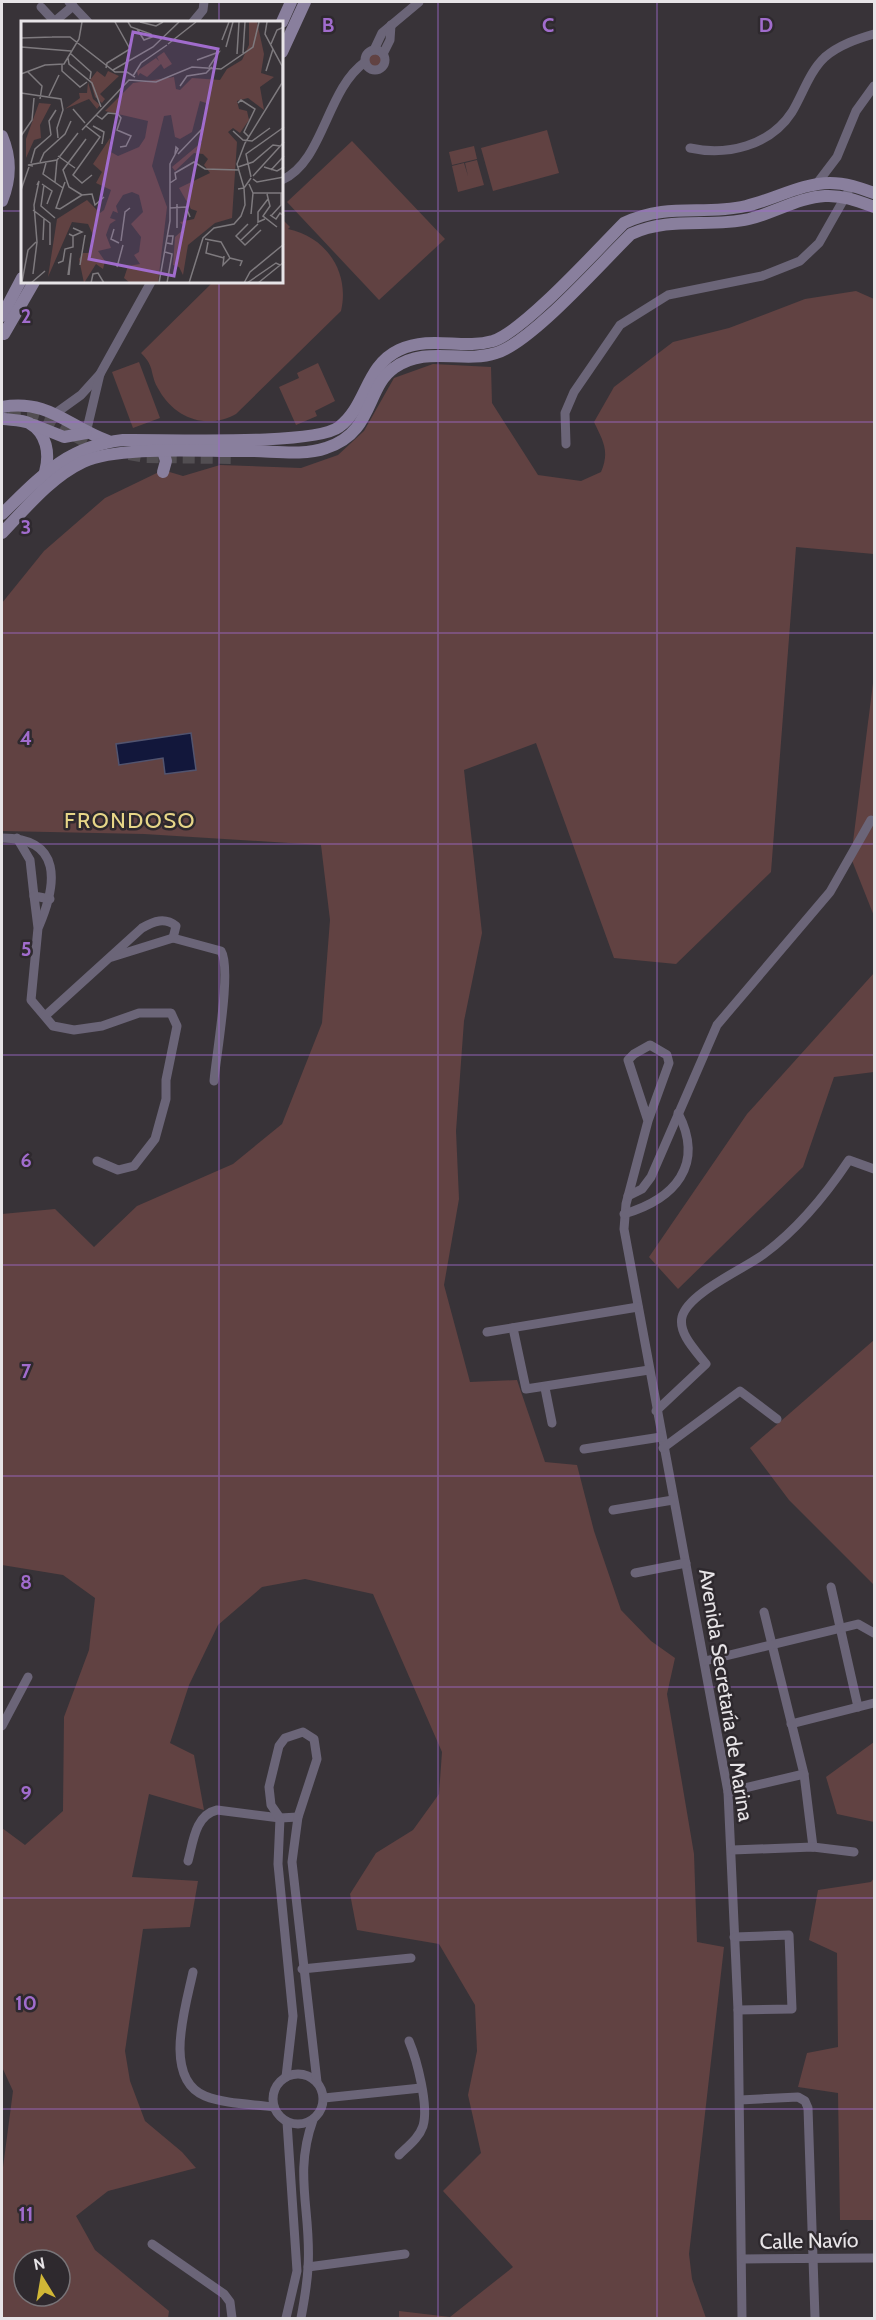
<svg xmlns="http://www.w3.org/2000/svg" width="876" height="2320" font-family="Cabin,sans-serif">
	<rect width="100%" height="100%" fill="#383338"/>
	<g fill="#614242" fill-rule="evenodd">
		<circle cx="375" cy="60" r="7"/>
		<path d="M 547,130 L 559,173 L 493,191 L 481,148 Z"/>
		<path d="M 352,141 L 445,239 L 379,300 L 287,202 Z"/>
		<path d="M 474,146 L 477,159 L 452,165 L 449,152 Z"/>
		<path d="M 477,160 L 484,185 L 458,192 L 452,166 L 464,163 L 468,176 L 465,163 Z"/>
		<path d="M 282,219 L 290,227 L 288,229 C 327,237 350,273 341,311 L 236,414 C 208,430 175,419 159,390 C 149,374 156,368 141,353 L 213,282 L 282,282 Z"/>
		<path d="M 856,291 L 874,299 L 874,554 L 796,547 L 771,872 L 676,964 L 614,958 L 536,743 L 464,770 L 482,933 L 464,1021 L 456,1131 L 459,1199 L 444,1285 L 470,1382 L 517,1380 L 545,1462 L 577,1465 L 594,1531 L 621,1610 L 651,1641 L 675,1658 L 667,1694 L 694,1854 L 697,1942 L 724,1947 L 689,2254 L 692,2279 L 706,2318 L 399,2318 L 399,2311 L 450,2317 L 513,2267 L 443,2191 L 481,2153 L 468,2095 L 477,2051 L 475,2005 L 439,1944 L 357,1930 L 350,1894 L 376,1853 L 413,1830 L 439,1794 L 442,1752 L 373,1594 L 305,1579 L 262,1587 L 218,1625 L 189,1685 L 170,1743 L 194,1755 L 204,1810 L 149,1794 L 132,1877 L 198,1881 L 190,1927 L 143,1929 L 125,2051 L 130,2081 L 145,2121 L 182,2152 L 196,2168 L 108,2191 L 76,2216 L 95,2250 L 169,2311 L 168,2318 L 2,2318 L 2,2175 L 13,2091 L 2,2067 L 2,1828 L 25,1845 L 63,1811 L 64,1717 L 89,1650 L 95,1598 L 63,1575 L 2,1565 L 2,1214 L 55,1209 L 94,1247 L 137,1206 L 233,1164 L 282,1124 L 322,1023 L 330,920 L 321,845 L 144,834 L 2,831 L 2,603 L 44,551 L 105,498 L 163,470 L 183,476 L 220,465 L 301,468 L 338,455 L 364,431 L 394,378 L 433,364 L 491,367 L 492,403 L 538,475 L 581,481 L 601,472 C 610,451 603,441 594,422 L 614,387 L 673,342 L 729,328 L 805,299 ZM 24,2260 L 60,2260 L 60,2296 L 24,2296 Z"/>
		<path d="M 139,362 L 160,418 L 133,428 L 112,372 Z"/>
		<path d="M 318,363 L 335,401 L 315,411 L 317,416 L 296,425 L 279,387 L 299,378 L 297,373 Z"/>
		<path d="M 874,675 L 874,916 L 851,858 Z"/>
		<path d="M 874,973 L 874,1072 L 834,1077 L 803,1167 L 678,1289 L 649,1257 L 747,1114 Z"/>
		<path d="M 874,1340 L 874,1585 L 789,1500 L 750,1448 Z"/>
		<path d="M 874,1742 L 874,1822 L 837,1814 L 826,1777 Z"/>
		<path d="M 874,1878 L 874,2220 L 840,2220 L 838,2093 L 798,2087 L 807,2053 L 838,2047 L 837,1953 L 809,1940 L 818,1890 L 871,1882 Z"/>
	</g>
	<path fill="#12173b" stroke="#52546f" stroke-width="1.5" d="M 191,733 L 196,770 L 165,774 L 163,758 L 119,765 L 116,744 Z"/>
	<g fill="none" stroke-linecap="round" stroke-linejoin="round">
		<g stroke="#524e52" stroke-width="12" stroke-dasharray="12 6" stroke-linecap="butt">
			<path d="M 9,417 C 46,407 68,438 101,448"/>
			<path d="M 129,454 L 146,457 L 233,458"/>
		</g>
		<g stroke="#6b6578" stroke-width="9">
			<path d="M 69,2 L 88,22"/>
			<path d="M 41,7 L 55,22"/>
			<path d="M 54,22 L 73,6"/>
			<path d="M 193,22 L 203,10 L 204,2"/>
			<circle cx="375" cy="60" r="10"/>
			<path d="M 374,50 L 382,33 L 419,2"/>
			<path d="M 383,54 L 390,40 L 391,25"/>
			<path d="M 690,148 C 727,156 770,146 792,112 C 803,94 809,72 825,57 C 839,45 857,39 874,34"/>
			<path d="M 282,180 C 324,161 326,90 365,62"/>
			<path d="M 815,186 L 837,157 L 856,111 L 874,86"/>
			<path d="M 56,413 L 81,395 L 100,374 L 151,282"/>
			<path d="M 86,433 L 100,374"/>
			<path d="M 566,444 L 565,413 L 574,392 L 620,325 L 668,295 L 762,276 L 800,261 L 819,243 L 848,192"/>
			<path d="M 2,838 C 63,838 57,884 39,926"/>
			<path d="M 17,838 L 30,860 L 34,896 L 50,899"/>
			<path d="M 34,896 L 38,928 L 31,1000 L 53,1026 L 74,1030 L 102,1026 L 139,1013 L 171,1013 L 177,1026 L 166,1080 L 166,1099 L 155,1139 L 134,1166 L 118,1170 L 97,1161"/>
			<path d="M 112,957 L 173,938 L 221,951 C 232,968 216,1056 214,1081"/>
			<path d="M 45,1016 L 142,928 C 154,921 165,917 176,926 L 173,938"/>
			<path d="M 648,1121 L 628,1060 L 634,1054 L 650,1045 L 667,1055 L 669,1063 L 648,1121 L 626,1204 L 624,1229 L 728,1792 L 738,2010 L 742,2318"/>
			<path d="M 628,1196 L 642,1189 L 651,1177 L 717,1025 L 830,892 L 871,820"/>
			<path d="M 624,1214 C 675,1199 705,1165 678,1113"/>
			<path d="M 513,1328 L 526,1389 L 649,1370"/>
			<path d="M 487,1332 L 638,1307"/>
			<path d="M 545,1388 L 552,1423"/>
			<path d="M 656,1411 L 706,1364 C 697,1352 678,1334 682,1317 C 688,1293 744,1269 764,1254 C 799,1228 825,1196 849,1160 L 874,1169"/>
			<path d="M 663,1448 L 740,1391 L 777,1419"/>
			<path d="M 584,1449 L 661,1437"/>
			<path d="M 613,1510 L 673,1500"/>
			<path d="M 635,1573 L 686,1563"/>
			<path d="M 831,1587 L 858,1707"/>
			<path d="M 764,1612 L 804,1774 L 813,1847"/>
			<path d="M 705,1661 L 858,1624 L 874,1633"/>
			<path d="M 791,1724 L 874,1703"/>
			<path d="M 2,1726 L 28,1677"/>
			<path d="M 728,1792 L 804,1774"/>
			<path d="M 732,1850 L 813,1847 L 854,1852"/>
			<path d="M 188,1861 C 193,1843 195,1815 217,1810 L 280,1818 L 298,1817"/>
			<path d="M 734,1937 L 789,1935 L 792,2009 L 738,2010"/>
			<path d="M 302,1969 L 411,1958"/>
			<path d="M 193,1972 C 186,2006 162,2078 205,2096 C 225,2104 252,2104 274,2107"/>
			<circle cx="298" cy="2099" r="25"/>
			<path d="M 286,2077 L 293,2016 L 278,1864 L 280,1818 L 271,1805 L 269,1787 L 279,1746 L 285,1738 L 303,1732 L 314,1739 L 317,1759 L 298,1817 L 292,1862 L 317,2082"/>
			<path d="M 324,2098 L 421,2088"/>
			<path d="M 740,2100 L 798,2097 L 805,2101 L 808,2108 L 815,2318"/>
			<path d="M 399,2155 C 408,2146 419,2138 423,2126 C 429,2106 417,2060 409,2041"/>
			<path d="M 152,2244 L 224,2294 L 230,2302 L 232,2318"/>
			<path d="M 743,2259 L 874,2258"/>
			<path d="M 308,2267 L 405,2254"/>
			<path d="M 286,2318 L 297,2271 L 287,2122"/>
			<path d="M 301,2318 C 304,2302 307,2285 308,2268 C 312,2213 293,2175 313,2120"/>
		</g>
		<g stroke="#897f9d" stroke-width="12">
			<path d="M 282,22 L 291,2"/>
			<path d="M 282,52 L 305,2"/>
			<path d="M 2,136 C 11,157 11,179 2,201"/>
			<path d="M 2,316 L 22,278"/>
			<path d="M 4,334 L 34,282"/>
			<path d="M 2,407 C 49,399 67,426 108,441"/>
			<path d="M 4,419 C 12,420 23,420 29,423 C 47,433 50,454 45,472"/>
			<path d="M 34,425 L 64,437 L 86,433"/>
			<path d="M 163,451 L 166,461 L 163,472"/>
			<path d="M 2,514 C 40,477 67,446 123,440 C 163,439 313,446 339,427 C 367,406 365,366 399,350 C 432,335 461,350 493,341 C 524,331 597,250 624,223 C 669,202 702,216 746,206 C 773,200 802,183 830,183 C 846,183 860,188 874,193"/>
			<path d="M 2,533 C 26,508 51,477 83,462 C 120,445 207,452 250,451 C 273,451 304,456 326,448 C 374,433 366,387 394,368 C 426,345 462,364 496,353 C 531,343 601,263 631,234 C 670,216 709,228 749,219 C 774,213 800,197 825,196 C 843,195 858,201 874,207"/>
		</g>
	</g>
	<path fill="none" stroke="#a16ccd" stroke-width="1.5" stroke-opacity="0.55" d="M 219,2 L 219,22M 438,2 L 438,2318M 657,2 L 657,2318M 2,211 L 22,211M 282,211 L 874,211M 219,282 L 219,2318M 2,422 L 874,422M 2,633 L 874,633M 2,844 L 874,844M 2,1055 L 874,1055M 2,1265 L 874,1265M 2,1476 L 874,1476M 2,1687 L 874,1687M 2,1898 L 874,1898M 2,2109 L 874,2109"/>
	<g text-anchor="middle" stroke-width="5" stroke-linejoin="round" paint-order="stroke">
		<g font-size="21" fill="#e7e4e7" stroke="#2e292e">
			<text transform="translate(726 1695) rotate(81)" y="7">Avenida Secretaría de Marina</text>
			<text transform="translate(809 2241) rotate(-1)" y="7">Calle Navío</text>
		</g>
		<g font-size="22" letter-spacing="1.5" fill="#e7d688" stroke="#2e292e">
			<text x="130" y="828">FRONDOSO</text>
		</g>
	</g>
	<g transform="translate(21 21)">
		<rect width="262" height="262" fill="#383338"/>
		<path d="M 228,1 L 236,1 L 243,33 L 240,52 L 253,56 L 239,66 L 243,89 L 227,77 L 216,80 L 218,88 L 226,90 L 228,99 L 219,112 L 212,107 L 207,111 L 216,121 L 211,197 L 194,202 L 167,224 L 162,254 L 158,246 L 152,244 L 154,216 L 164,207 L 159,201 L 173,198 L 176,190 L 170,188 L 158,167 L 189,152 L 183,144 L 187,138 L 182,133 L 173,132 L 154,150 L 151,146 L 181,121 L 179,111 L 188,83 L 179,80 L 171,111 L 159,118 L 154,116 L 150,94 L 143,95 L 131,145 L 146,186 L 137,262 L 109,262 L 103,257 L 107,245 L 119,243 L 113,234 L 118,231 L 120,216 L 110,203 L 122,191 L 118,174 L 111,171 L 102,174 L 95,185 L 97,192 L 92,190 L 89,197 L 95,199 L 89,203 L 85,214 L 90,227 L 77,230 L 84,240 L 82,248 L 75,243 L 63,262 L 58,238 L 62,232 L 68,232 L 73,216 L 67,203 L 51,201 L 27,256 L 36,198 L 66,179 L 79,192 L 83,189 L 90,169 L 75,162 L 81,151 L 72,143 L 89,117 L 88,130 L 97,135 L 118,126 L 124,117 L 127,100 L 84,90 L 112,62 L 153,56 L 155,68 L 159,69 L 171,57 L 199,59 L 206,48 L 221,39 L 228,24 ZM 143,31 L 151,43 L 143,48 L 140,43 L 126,56 L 119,52 L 117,55 L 116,50 L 135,37 L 138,40 L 136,36 ZM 76,50 L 84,56 L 87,50 L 98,55 L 79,73 L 84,78 L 81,82 L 74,76 L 69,59 ZM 67,61 L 72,78 L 79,84 L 76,88 L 68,78 L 44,88 L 59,77 L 58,72 L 66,72 ZM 18,82 L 30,83 L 19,104 L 20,117 L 13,119 L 5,137 L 5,118 Z" fill="#614242"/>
		<path fill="none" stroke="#7e7a7e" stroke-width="1.5" d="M 107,1 L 110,6 L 130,13 L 131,16 L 123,19 L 116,8M 119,1 L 135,5 L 142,1M 31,16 L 49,16 L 94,51 L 106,51 L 114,56M 0,17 L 32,16M 201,19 L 208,1M 147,23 L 175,1M 250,23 L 256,9 L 263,6M 0,26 L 50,30M 205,26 L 212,1M 222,32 L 224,1M 50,33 L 70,51 L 69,58M 216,33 L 218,1M 47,37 L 48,43 L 71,62 L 80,86M 176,39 L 198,31 L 188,46M 41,44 L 41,50 L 59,66 L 66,61M 85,47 L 86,42 L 109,28 L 94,1M 92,49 L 132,26 L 158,1M 6,50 L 21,65 L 19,78M 245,50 L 252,28M 0,53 L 24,44 L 43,43 L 58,18 L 61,1M 112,55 L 120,42 L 146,24M 159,65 L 166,55 L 185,52 L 191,46M 0,72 L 40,78 L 42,89 L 36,107 L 37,117M 28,75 L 38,54M 217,82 L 220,79 L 234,88 L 223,111 L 228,116M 52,88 L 64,102M 97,93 L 100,97 L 96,109 L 110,115 L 105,125 L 99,126M 75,94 L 81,98 L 87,92 L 97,93M 65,105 L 79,116 L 52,154 L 61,162 L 71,154M 72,105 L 83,111 L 81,123M 61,109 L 108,59 L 135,61 L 171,46 L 200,48 L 232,26 L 238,1M 212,110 L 222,119 L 231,120 L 249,107M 30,114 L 28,100 L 35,89M 0,115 L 11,99 L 13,77M 224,122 L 261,62 L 261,45 L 244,13 L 246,1M 157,133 L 181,108M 37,135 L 54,147M 19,141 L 23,132 L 44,113 L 50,100M 10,142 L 14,128 L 30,114M 25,142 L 22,153 L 42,167M 12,145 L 7,144 L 36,139 L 57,112M 217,146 L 232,141 L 252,124 L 259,125M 243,146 L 256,150 L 263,146M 250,149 L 263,135M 232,155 L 263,121M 230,156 L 225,133 L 263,106M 232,158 L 236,161 L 263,156M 34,161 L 36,139M 44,161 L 35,187 L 39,188 L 61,174M 149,162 L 155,158 L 154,152 L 173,141 L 184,148 L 218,149M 21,163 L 31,170 L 26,183M 228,163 L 232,172 L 230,193M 23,164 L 20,185 L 34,197M 217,168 L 223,167 L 216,143 L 224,122M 0,169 L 8,146M 232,172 L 263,172M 246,173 L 249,185 L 242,195 L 256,206M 61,174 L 48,166 L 42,149 L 65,118M 61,174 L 71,173 L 74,184 L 83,176M 156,183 L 156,207M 149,187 L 165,186 L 169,196M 12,189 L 29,202 L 29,224M 249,194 L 255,198 L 259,192 L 263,195M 250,195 L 260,184 L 260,172M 244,198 L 237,201 L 237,191 L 247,178M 227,203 L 215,215 L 224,224 L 240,209M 93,208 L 90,218 L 98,222M 52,215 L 61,211 L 52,207M 184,218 L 200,221 L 209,237 L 221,240 L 219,245M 22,219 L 23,198M 100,220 L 104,191 L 109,187M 219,220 L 237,203M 187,221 L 185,232 L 203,237M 146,222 L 151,223 L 152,215 L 147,215M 144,231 L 151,233 L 146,262M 203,235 L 202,244 L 209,237M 37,242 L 42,240 L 44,228 L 52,226 L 52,215 L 48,213M 59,244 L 64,214M 96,246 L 102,224M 12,253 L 16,221 L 13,184 L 18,160 L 16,164M 47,254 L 50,232 L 48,254M 1,261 L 7,229 L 15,221M 10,262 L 24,250M 70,262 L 72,253 L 77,252 L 83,262M 138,262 L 149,200 L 149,143 L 157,128 L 155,126 L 154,133M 168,262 L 182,217 L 193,207 L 213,203 L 220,195 L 224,184 L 223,167 L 230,157M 223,262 L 229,251 L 263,223M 226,262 L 255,242 L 259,244M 237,262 L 263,241"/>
		<path fill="#a16ccd" fill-opacity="0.15" stroke="#a16ccd" stroke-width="3" d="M 112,11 L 197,28 L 153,255 L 68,238 Z"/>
		<rect width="262" height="262" fill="none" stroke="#e7e4e7" stroke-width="3"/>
	</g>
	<g font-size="20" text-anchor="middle" font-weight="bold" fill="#a16ccd" stroke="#2e292e" stroke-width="5" stroke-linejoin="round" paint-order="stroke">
		<text x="328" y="32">B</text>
		<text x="548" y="32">C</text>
		<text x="766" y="32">D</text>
		<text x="26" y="323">2</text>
		<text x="26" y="534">3</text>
		<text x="26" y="745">4</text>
		<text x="26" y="956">5</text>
		<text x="26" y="1167">6</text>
		<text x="26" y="1378">7</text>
		<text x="26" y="1589">8</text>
		<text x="26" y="1800">9</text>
		<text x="26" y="2010">10</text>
		<text x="26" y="2221">11</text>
	</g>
	<rect width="876" height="2320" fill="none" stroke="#e7e4e7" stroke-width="6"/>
	<g transform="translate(42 2278) rotate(349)"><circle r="28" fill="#2e292e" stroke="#787478" stroke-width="1.5"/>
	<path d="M0-4.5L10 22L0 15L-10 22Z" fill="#d1b736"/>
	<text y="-9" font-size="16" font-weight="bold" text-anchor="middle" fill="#e7e4e7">N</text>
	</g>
</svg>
